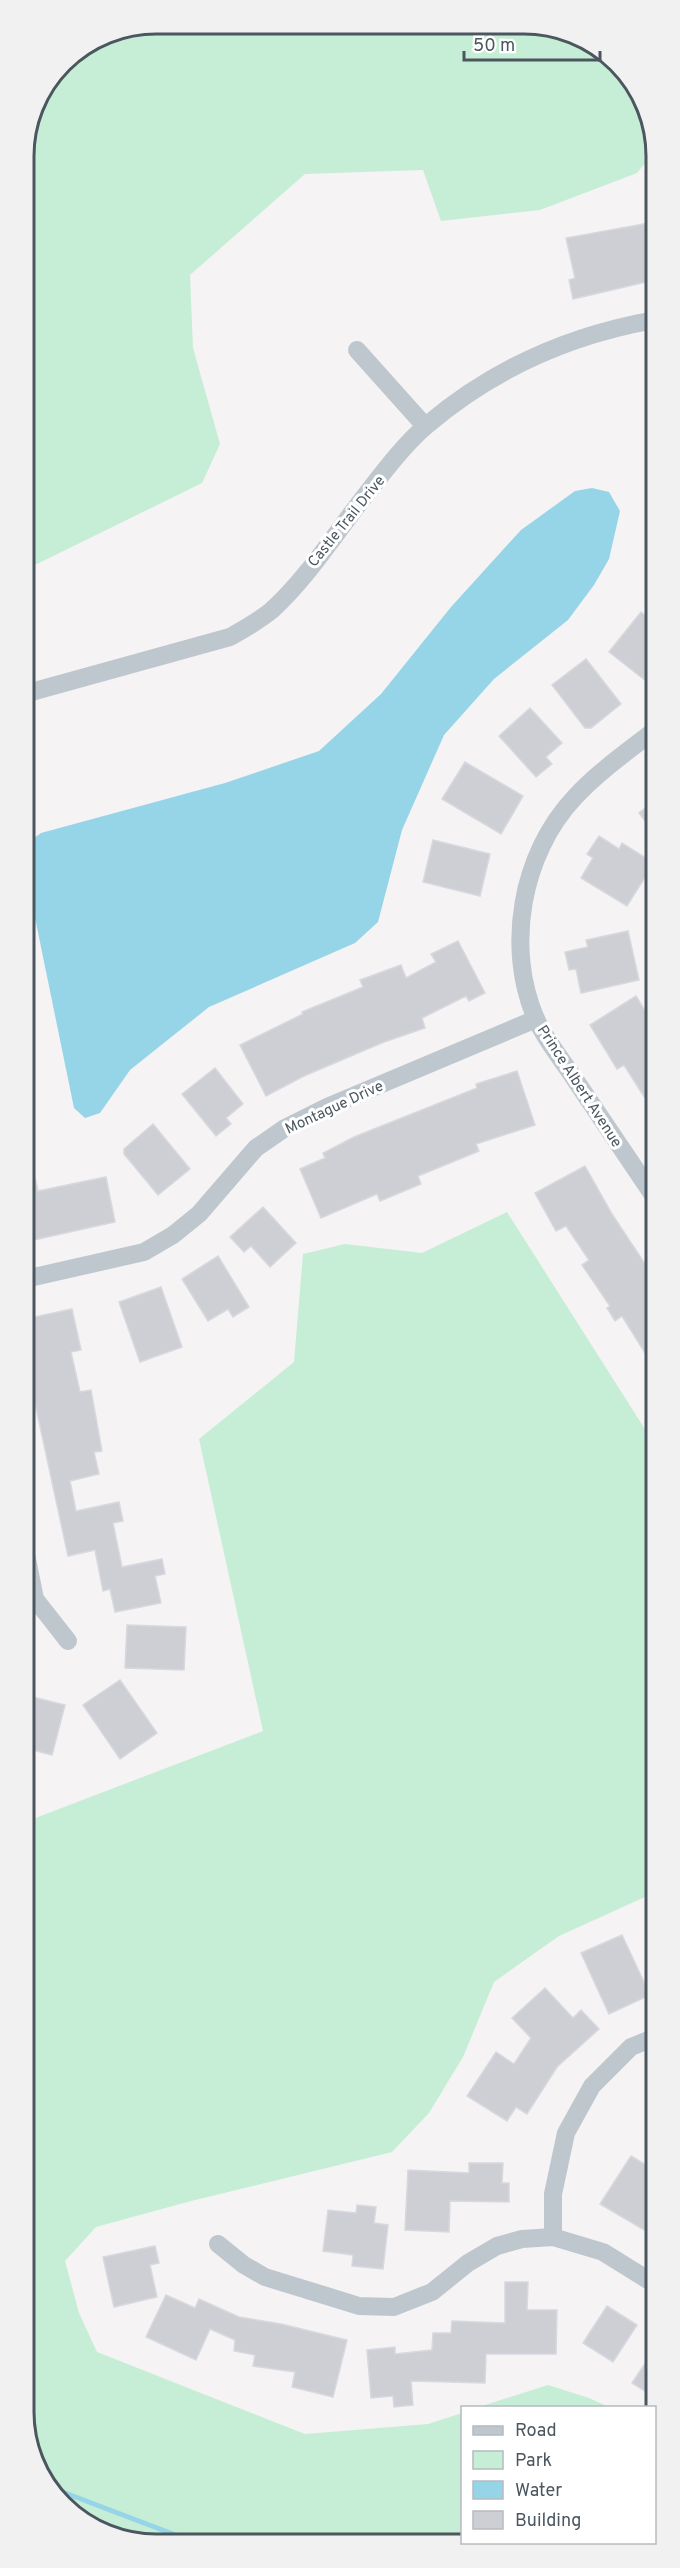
<svg xmlns="http://www.w3.org/2000/svg" width="680" height="2568" font-family="Overpass,sans-serif">
	<rect width="100%" height="100%" fill="#f5f3f3"/>
	<g fill="#c6eed6">
		<path d="M 157,24 L 550,27 L 623,69 L 655,139 L 655,151 L 637,173 L 540,210 L 441,221 L 423,170 L 305,174 L 190,275 L 193,348 L 220,444 L 202,483 L 37,564 L 24,566 L 24,148 L 34,106 L 63,63 L 106,34 Z"/>
		<path d="M 507,1212 L 655,1445 L 656,1892 L 559,1936 L 494,1982 L 463,2057 L 429,2113 L 392,2152 L 191,2201 L 96,2227 L 65,2261 L 79,2313 L 97,2352 L 305,2434 L 428,2424 L 462,2413 L 462,2542 L 542,2543 L 541,2543 L 130,2541 L 57,2499 L 25,2429 L 25,1822 L 263,1731 L 199,1439 L 294,1362 L 303,1254 L 345,1244 L 422,1253 Z"/>
		<path d="M 548,2385 L 589,2398 L 609,2407 L 479,2407 Z"/>
	</g>
	<path fill="#96d5e8" d="M 592,488 L 609,492 L 620,511 L 609,559 L 594,585 L 568,620 L 494,679 L 444,735 L 402,830 L 378,922 L 355,943 L 209,1007 L 130,1070 L 100,1113 L 85,1118 L 74,1108 L 25,869 L 26,844 L 41,833 L 225,783 L 319,751 L 381,694 L 451,607 L 521,530 L 575,491 Z"/>
	<g fill="none" stroke-linecap="round" stroke-linejoin="round">
		<path stroke="#96d5e8" stroke-width="5" d="M 52,2488 L 194,2542"/>
	</g>
	<g fill="#cdcfd5" stroke="#d7d9de" stroke-width="1.5">
		<path d="M 655,222 L 655,280 L 573,299 L 569,280 L 575,278 L 566,238 Z"/>
		<path d="M 641,612 L 655,623 L 655,669 L 646,681 L 609,652 Z"/>
		<path d="M 586,659 L 621,704 L 591,728 L 585,728 L 552,685 Z"/>
		<path d="M 530,708 L 562,743 L 546,757 L 552,764 L 536,777 L 499,736 Z"/>
		<path d="M 465,762 L 523,796 L 501,834 L 442,799 Z"/>
		<path d="M 655,800 L 655,835 L 639,813 Z"/>
		<path d="M 599,836 L 619,849 L 622,843 L 654,863 L 627,906 L 581,878 L 593,858 L 587,854 Z"/>
		<path d="M 433,840 L 490,854 L 480,896 L 423,882 Z"/>
		<path d="M 628,931 L 639,980 L 581,993 L 576,969 L 569,970 L 565,952 L 588,947 L 586,940 Z"/>
		<path d="M 458,941 L 485,993 L 469,1001 L 466,996 L 422,1018 L 425,1028 L 384,1042 L 304,1076 L 266,1096 L 240,1045 L 303,1014 L 302,1012 L 363,987 L 360,980 L 401,965 L 406,978 L 436,962 L 431,954 Z"/>
		<path d="M 636,996 L 655,1027 L 655,1114 L 624,1065 L 617,1069 L 590,1025 Z"/>
		<path d="M 215,1068 L 243,1104 L 226,1118 L 231,1124 L 216,1136 L 182,1094 Z"/>
		<path d="M 517,1071 L 535,1125 L 476,1144 L 479,1151 L 418,1176 L 421,1184 L 380,1201 L 377,1194 L 321,1218 L 300,1169 L 325,1158 L 323,1153 L 354,1137 L 477,1088 L 476,1084 Z"/>
		<path d="M 153,1124 L 190,1169 L 158,1195 L 124,1154 L 124,1149 Z"/>
		<path d="M 25,1161 L 31,1161 L 38,1191 L 106,1177 L 115,1222 L 29,1241 L 25,1223 Z"/>
		<path d="M 585,1166 L 612,1214 L 655,1279 L 655,1369 L 622,1316 L 615,1321 L 607,1308 L 610,1306 L 582,1265 L 589,1260 L 566,1226 L 556,1231 L 535,1193 Z"/>
		<path d="M 263,1207 L 296,1243 L 270,1267 L 251,1246 L 244,1252 L 230,1237 Z"/>
		<path d="M 218,1256 L 249,1307 L 233,1317 L 228,1309 L 208,1321 L 182,1279 Z"/>
		<path d="M 161,1287 L 182,1347 L 140,1362 L 119,1302 Z"/>
		<path d="M 72,1309 L 81,1350 L 71,1352 L 80,1392 L 91,1390 L 102,1451 L 94,1452 L 99,1474 L 70,1481 L 76,1511 L 119,1502 L 123,1521 L 113,1523 L 122,1567 L 162,1559 L 165,1574 L 155,1576 L 161,1603 L 115,1612 L 110,1589 L 103,1591 L 95,1550 L 68,1556 L 25,1357 L 25,1319 Z"/>
		<path d="M 127,1625 L 186,1627 L 184,1670 L 125,1668 Z"/>
		<path d="M 120,1680 L 157,1733 L 120,1759 L 83,1705 Z"/>
		<path d="M 25,1695 L 65,1705 L 52,1755 L 25,1748 Z"/>
		<path d="M 622,1935 L 650,1995 L 609,2014 L 581,1953 Z"/>
		<path d="M 545,1988 L 573,2018 L 581,2010 L 599,2029 L 557,2067 L 527,2114 L 516,2107 L 507,2121 L 467,2096 L 496,2052 L 514,2064 L 531,2038 L 512,2018 Z"/>
		<path d="M 631,2156 L 656,2171 L 656,2237 L 600,2204 Z"/>
		<path d="M 469,2163 L 503,2163 L 502,2183 L 509,2183 L 509,2202 L 450,2201 L 449,2232 L 405,2230 L 408,2170 L 469,2173 Z"/>
		<path d="M 357,2205 L 376,2207 L 374,2223 L 388,2225 L 383,2269 L 352,2266 L 353,2255 L 323,2251 L 328,2210 L 356,2213 Z"/>
		<path d="M 155,2246 L 159,2263 L 150,2265 L 157,2297 L 114,2307 L 103,2257 Z"/>
		<path d="M 505,2282 L 528,2282 L 527,2310 L 557,2310 L 556,2354 L 486,2354 L 485,2383 L 411,2381 L 413,2405 L 394,2407 L 393,2396 L 371,2398 L 367,2350 L 395,2347 L 395,2354 L 432,2350 L 433,2333 L 451,2333 L 452,2321 L 505,2323 Z"/>
		<path d="M 166,2295 L 195,2308 L 199,2299 L 239,2317 L 281,2324 L 347,2340 L 333,2397 L 292,2387 L 295,2372 L 253,2366 L 255,2355 L 234,2351 L 235,2340 L 210,2329 L 196,2360 L 146,2337 Z"/>
		<path d="M 607,2306 L 637,2325 L 613,2362 L 583,2343 Z"/>
		<path d="M 656,2347 L 656,2398 L 632,2383 Z"/>
	</g>
	<g fill="none" stroke-linecap="round" stroke-linejoin="round">
		<g stroke="#bfc7ce" stroke-width="18">
			<path d="M 357,350 L 425,426"/>
			<path d="M 24,694 L 230,637 C 244,629 259,621 272,610 C 306,579 333,537 361,501 C 379,478 404,444 427,425 C 493,369 569,335 655,320"/>
			<path d="M 655,730 C 628,751 598,772 575,797 C 521,854 505,948 536,1019 C 546,1041 563,1061 576,1081 C 602,1120 629,1159 655,1198"/>
			<path d="M 25,1279 L 144,1252 L 173,1235 L 199,1214 L 256,1148 L 285,1128 L 327,1107 L 536,1019"/>
			<path d="M 25,1549 L 35,1599 L 68,1641"/>
			<path d="M 553,2237 L 553,2194 L 566,2133 L 592,2086 L 631,2047 L 656,2037"/>
			<path d="M 218,2244 L 244,2265 L 265,2277 L 359,2306 L 394,2307 L 432,2292 L 468,2263 L 497,2246 L 522,2239 L 553,2237 L 603,2252 L 656,2285"/>
		</g>
	</g>
	<g text-anchor="middle" stroke-width="6" stroke-linejoin="round" paint-order="stroke">
		<g font-size="15" fill="#4b565f" stroke="#fff">
			<text transform="translate(346 521) rotate(-51)" y="5">Castle Trail Drive</text>
			<text transform="translate(580 1086) rotate(57)" y="5">Prince Albert Avenue</text>
			<text transform="translate(334 1107) rotate(-25)" y="5">Montague Drive</text>
		</g>
	</g>
	<path d="M0 0H680V2568H0ZM156 34H524A122 122 0 0 1 646 156V2412A122 122 0 0 1 524 2534H156A122 122 0 0 1 34 2412V156A122 122 0 0 1 156 34Z" fill="#f1f1f2" fill-rule="evenodd"/>
	<path fill="none" stroke="#4b565f" stroke-width="3" d="M156 34H524A122 122 0 0 1 646 156V2412A122 122 0 0 1 524 2534H156A122 122 0 0 1 34 2412V156A122 122 0 0 1 156 34Z"/>
	<rect x="461" y="2406" width="195" height="138" fill="#ffffff" stroke="#b7bbbf" stroke-width="1.5"/>
	<rect x="473" y="2426" width="30" height="9" fill="#bfc7ce" stroke="#b7bbbf" stroke-width="1.5"/>
	<text x="515" y="2436" font-size="18" fill="#4b565f">Road</text>
	<rect x="473" y="2451" width="30" height="18" fill="#c6eed6" stroke="#b7bbbf" stroke-width="1.5"/>
	<text x="515" y="2466" font-size="18" fill="#4b565f">Park</text>
	<rect x="473" y="2481" width="30" height="18" fill="#96d5e8" stroke="#b7bbbf" stroke-width="1.5"/>
	<text x="515" y="2496" font-size="18" fill="#4b565f">Water</text>
	<rect x="473" y="2511" width="30" height="18" fill="#cdcfd5" stroke="#b7bbbf" stroke-width="1.5"/>
	<text x="515" y="2526" font-size="18" fill="#4b565f">Building</text>
	<path d="M464 51v9h136v-9" fill="none" stroke="#4b565f" stroke-width="3"/>
	<text x="473" y="51" font-size="18" fill="#4b565f" stroke="#ffffff" stroke-width="4.5" paint-order="stroke">50 m</text>
</svg>
